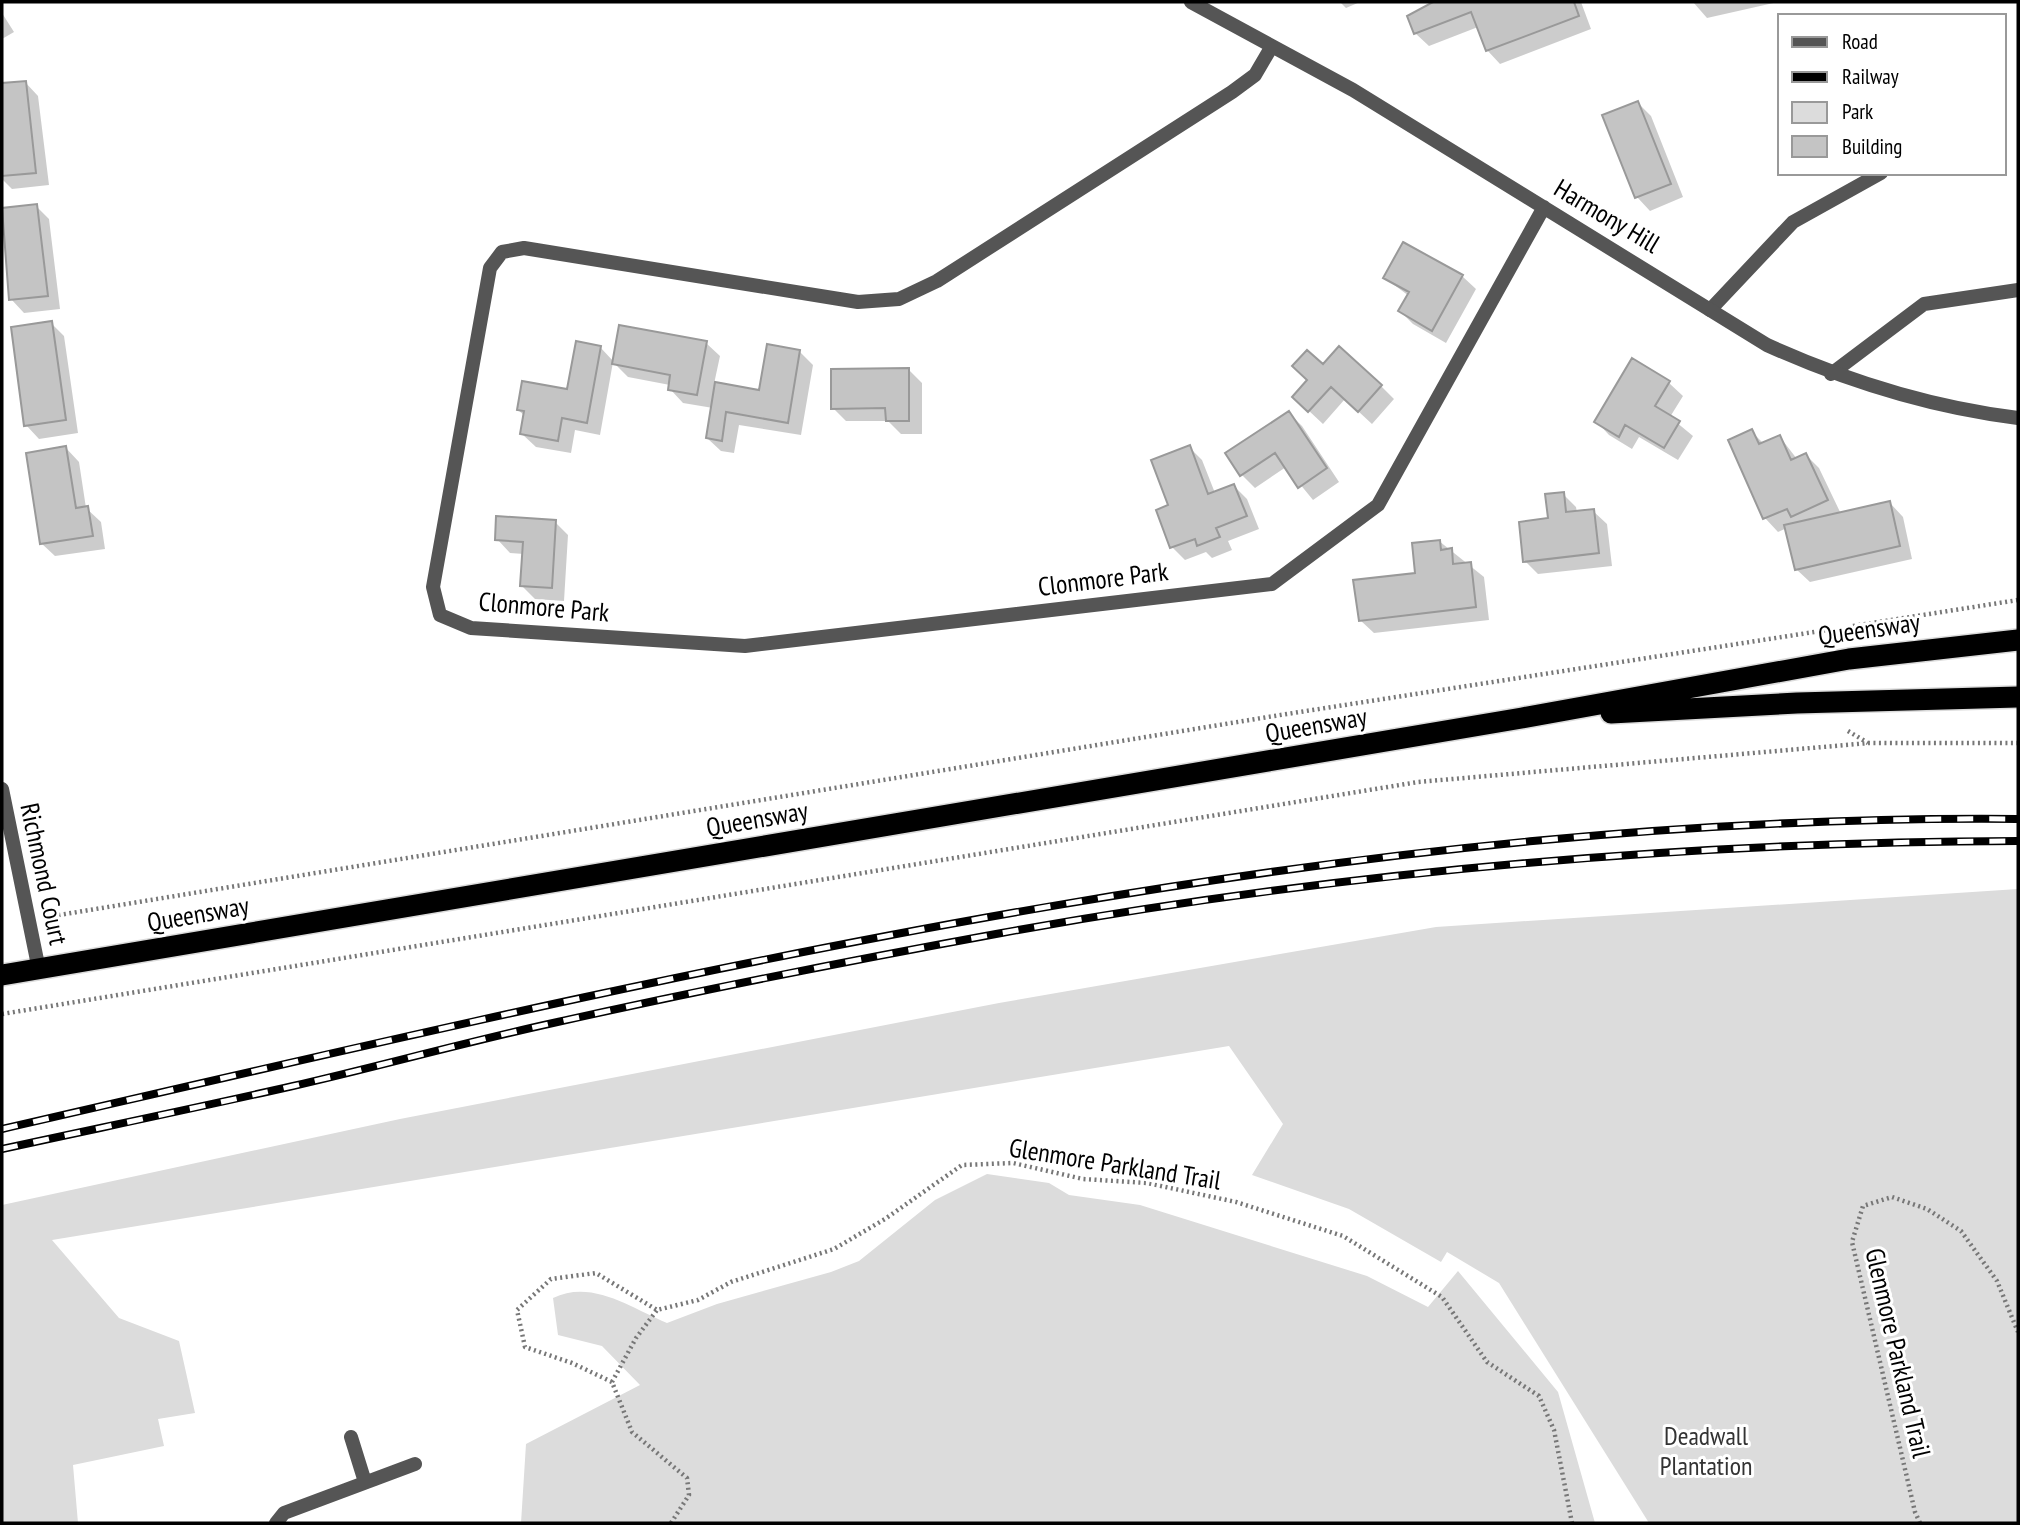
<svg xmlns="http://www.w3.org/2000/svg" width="2020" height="1525" viewBox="0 0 2020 1525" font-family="'PT Sans Narrow',sans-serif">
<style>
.green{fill:#dcdcdc}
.shadow{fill:#0003}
.building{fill:#c4c4c4;stroke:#999;stroke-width:2}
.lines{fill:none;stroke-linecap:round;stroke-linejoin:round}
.highway-casing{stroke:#dbdbdb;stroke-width:24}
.path{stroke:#777;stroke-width:4.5;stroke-dasharray:2 3.5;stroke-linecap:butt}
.lane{stroke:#555;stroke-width:14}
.street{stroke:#555;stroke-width:14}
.highway{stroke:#000;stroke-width:21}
.rail-casing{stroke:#000;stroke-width:8}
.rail{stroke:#fff;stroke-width:5;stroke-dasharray:16;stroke-linecap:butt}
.labels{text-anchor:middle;stroke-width:6;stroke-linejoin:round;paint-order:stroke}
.street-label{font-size:26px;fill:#000;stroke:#fff}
.park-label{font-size:26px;fill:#333;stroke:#fff}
</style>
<rect width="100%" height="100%" fill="#fff"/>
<path class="green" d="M2018 889V1523H1649L1499 1283 1447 1252 1441 1262 1349 1209 1252 1175 1283 1124 1229 1046 52 1240 119 1318 179 1341 195 1413 158 1419 164 1446 73 1465 78 1523H2V1205L400 1119 999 1003 1436 927Z
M987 1174 1049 1183 1069 1195 1140 1205 1367 1276 1428 1307 1458 1271 1558 1392 1595 1523H521L526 1444 640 1385 602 1346 558 1335 553 1298C592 1279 631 1308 667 1323L717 1304 831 1272 859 1261 935 1200Z"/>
<path class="shadow" d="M1340 2H1360L1346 8Z
M1437 2H1581L1591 29 1500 64 1487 50 1478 27 1429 46 1415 33 1409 17Z
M1693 2H1778L1707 18Z
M2 13 14 32 2 39Z
M25 82 38 96 49 185 12 189 2 179V85Z
M1638 103 1651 116 1683 197 1650 211 1637 197Z
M36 206 49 219 60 309 24 313 11 299 2 210Z
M1404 244 1462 276 1476 289 1446 343 1413 324 1400 311 1409 296 1385 278Z
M51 323 64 336 78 433 39 439 26 425Z
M706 343 720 356 714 384 760 392 800 352 813 365 801 435 739 425 734 453 721 451 707 438 713 408 683 403 670 389V385L628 377 613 362 600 435 575 430 571 453 536 447 522 434 525 416 518 410 569 391 600 347 614 362Z
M1632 360 1669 383 1683 396 1670 417 1693 436 1678 460 1639 437 1632 449 1609 435 1596 421Z
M1323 367 1381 386 1394 399 1372 424 1345 399 1323 424 1308 410Z
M909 370 922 383V434H901L888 421H846L833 408Z
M1289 413 1302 426 1339 482 1313 500 1286 467 1255 488 1242 475Z
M1751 431 1764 444 1780 437 1797 459 1806 455 1819 468 1841 514 1890 503 1903 517 1912 559 1810 582 1796 569 1787 528 1778 532 1765 518 1730 441Z
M1189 447 1202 460 1215 493 1234 486 1247 499 1259 529 1228 541 1232 550 1212 558 1206 552 1185 560 1172 547 1171 506Z
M66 448 79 462 86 508 101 522 105 549 55 556 41 543Z
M1563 494 1576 507 1577 513 1593 511 1607 524 1612 566 1538 574 1525 561Z
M555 522 568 535 564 601 535 599 521 585 524 554 510 553 497 539Z
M1439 541 1484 577 1489 620 1374 633 1360 620 1417 574Z"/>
<path class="building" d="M1433 2H1574L1579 16 1486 51 1471 12 1414 34 1407 16Z
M26 81 36 173 2 176V83Z
M1638 101 1671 184 1635 198 1602 115Z
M37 204 48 296 9 300 2 208Z
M1403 242 1463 275 1432 331 1398 311 1409 292 1383 278Z
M52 321 66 420 24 426 11 327Z
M619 325 707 341 697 395 668 390 670 375 612 364Z
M576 341 601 346 587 423 562 418 558 441 520 434 524 411 517 410 522 381 567 389Z
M767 344 800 350 788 423 726 412 722 441 706 438 715 382 759 390Z
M1339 346 1382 385 1358 412 1331 387 1308 412 1292 397 1307 380 1292 366 1307 350 1323 364Z
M1632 358 1670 381 1655 406 1680 421 1664 448 1625 425 1619 437 1594 422Z
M909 368V421H886L885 408 831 409V369Z
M1289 411 1327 468 1298 488 1275 453 1240 476 1225 453Z
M1752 429 1759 444 1780 435 1791 460 1806 453 1828 500 1791 517 1787 509 1763 519 1728 440Z
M1190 445 1208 494 1234 484 1247 516 1216 528 1220 537 1197 546 1195 539 1170 548 1156 510 1168 505 1151 460Z
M66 446 76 508 88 506 93 536 40 544 26 453Z
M1564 492 1566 512 1594 509 1599 553 1523 562 1519 522 1548 518 1545 494Z
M1890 501 1900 546 1795 570 1784 525Z
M496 516 556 520 552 588 520 586 523 542 495 540Z
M1440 540 1441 550 1452 548 1453 564 1471 562 1476 607 1359 621 1353 580 1415 573 1412 543Z"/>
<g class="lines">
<g class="highway-casing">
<path id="highway" d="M1611 713 1797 703 2018 697
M2 975 1522 718 1849 659 2018 640"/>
</g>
<path class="path" d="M1853 626 2018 600
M1848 731 1868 743
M53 916 1274 716 1827 630
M2 1014 1418 782 1869 743H2018
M612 1382 636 1338 657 1310
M671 1523 689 1495 687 1478 632 1432 612 1382 572 1363 525 1347 517 1310 551 1279 596 1273 657 1310 698 1300 731 1282 834 1249 885 1219 962 1165 1013 1163 1083 1179 1147 1183 1236 1202 1343 1236 1442 1297 1487 1362 1539 1396 1554 1430 1572 1523
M1920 1523 1915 1512 1852 1242 1863 1206 1892 1197 1927 1209 1961 1231 1997 1281 2018 1332"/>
<path class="lane" d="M1710 310 1793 222 1881 173
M1831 374 1924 304 2018 290"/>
<path class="street" d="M1191 2 1353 90 1767 345C1849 382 1929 407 2018 418
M1272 46 1255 75 1232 92 937 281 899 299 858 302 524 248 502 252 490 268 433 587 440 615 471 628 745 646 1272 584 1378 505 1544 207
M2 789 39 970
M351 1437 365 1482
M276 1523 284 1513 415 1464"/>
<use href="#highway" class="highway"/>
<g class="rail-casing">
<path id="rail" d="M2 1129C664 977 1334 813 2018 819
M2 1149C99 1128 196 1108 293 1086 380 1066 466 1042 553 1023 700 990 848 961 996 934 1332 873 1677 842 2018 841"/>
</g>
<use href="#rail" class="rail"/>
</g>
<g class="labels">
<g class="street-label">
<text transform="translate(1607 216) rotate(31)" y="9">Harmony Hill</text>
<text transform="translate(1103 579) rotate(-7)" y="9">Clonmore Park</text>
<text transform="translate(544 607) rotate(5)" y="9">Clonmore Park</text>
<text transform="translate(1869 629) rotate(-8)" y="9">Queensway</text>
<text transform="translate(1316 725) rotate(-10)" y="9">Queensway</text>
<text transform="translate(757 819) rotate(-10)" y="9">Queensway</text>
<text transform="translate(44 874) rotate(78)" y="9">Richmond Court</text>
<text transform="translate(198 914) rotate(-10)" y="9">Queensway</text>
<text transform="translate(1115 1164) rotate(9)" y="9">Glenmore Parkland Trail</text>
<text transform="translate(1898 1353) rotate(77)" y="9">Glenmore Parkland Trail</text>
</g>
<g class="park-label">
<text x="1706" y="1445">Deadwall<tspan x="1706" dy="30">Plantation</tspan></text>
</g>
</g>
<rect width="2020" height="1525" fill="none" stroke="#000000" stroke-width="7"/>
<rect x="1778" y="14" width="228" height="161" fill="#ffffff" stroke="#999999" stroke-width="2"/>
<rect x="1792" y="37" width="35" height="10" fill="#555555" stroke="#999999" stroke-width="2"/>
<text x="1842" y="49" font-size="21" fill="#000000">Road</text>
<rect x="1792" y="72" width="35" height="10" fill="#000000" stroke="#999999" stroke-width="2"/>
<text x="1842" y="84" font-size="21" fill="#000000">Railway</text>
<rect x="1792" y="102" width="35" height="21" fill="#dcdcdc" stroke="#999999" stroke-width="2"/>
<text x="1842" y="119" font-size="21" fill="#000000">Park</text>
<rect x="1792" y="136" width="35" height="21" fill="#c4c4c4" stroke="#999999" stroke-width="2"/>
<text x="1842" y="154" font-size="21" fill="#000000">Building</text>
</svg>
